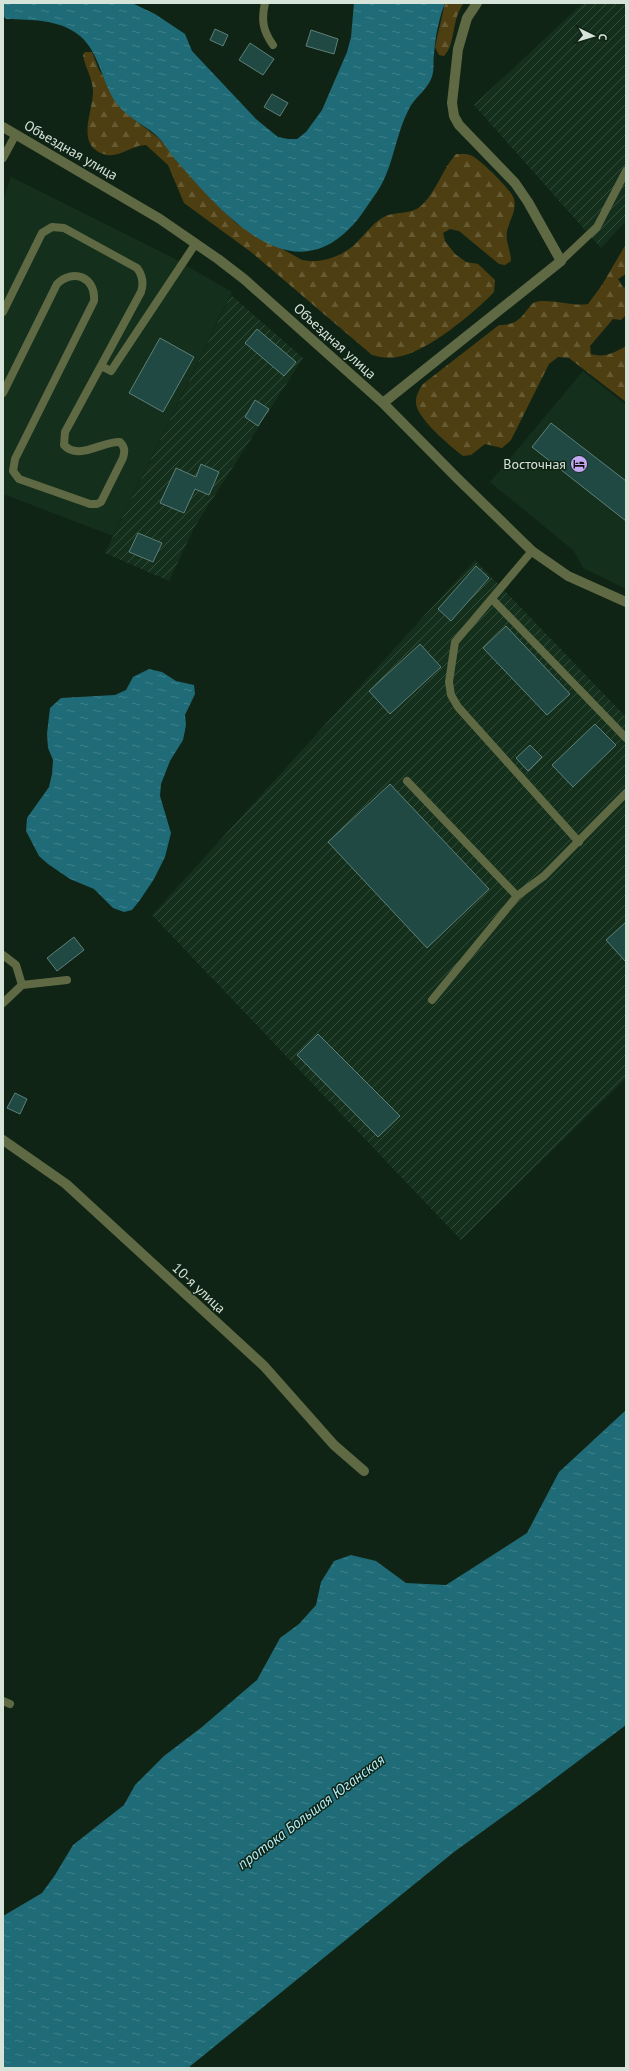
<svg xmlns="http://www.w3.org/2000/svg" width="629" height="2071" viewBox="0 0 629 2071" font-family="'PT Sans',sans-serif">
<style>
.built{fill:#142f1b}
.industrial{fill:url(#industrial-furrows)}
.forest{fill:url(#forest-firs)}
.water{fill:url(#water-ripples)}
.building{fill:#1f4942;stroke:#5e8079}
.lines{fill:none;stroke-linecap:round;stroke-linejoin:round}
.lane{stroke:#5f6944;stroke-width:8}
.street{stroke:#5f6944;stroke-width:10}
.labels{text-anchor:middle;stroke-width:3;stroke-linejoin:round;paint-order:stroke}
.street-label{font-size:14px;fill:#d6e3d8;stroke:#102415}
.poi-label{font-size:14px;fill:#d6e3d8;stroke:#102415;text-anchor:end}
.water-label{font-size:15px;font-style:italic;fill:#b3eef9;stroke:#102415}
</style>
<defs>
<pattern id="industrial-furrows" width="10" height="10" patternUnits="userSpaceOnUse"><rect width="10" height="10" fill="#142f1b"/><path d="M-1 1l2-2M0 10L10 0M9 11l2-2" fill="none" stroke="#354d3b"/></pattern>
<pattern id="forest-firs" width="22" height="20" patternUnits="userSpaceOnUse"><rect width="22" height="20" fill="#4e3f12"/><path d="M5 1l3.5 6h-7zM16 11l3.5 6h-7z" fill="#675b34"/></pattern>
<pattern id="water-ripples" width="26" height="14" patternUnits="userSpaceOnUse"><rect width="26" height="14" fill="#1f6b77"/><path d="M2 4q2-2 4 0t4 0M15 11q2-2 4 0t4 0" fill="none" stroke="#3f808a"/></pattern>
</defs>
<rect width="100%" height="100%" fill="#102415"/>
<path class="built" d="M11 177 173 258 232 292 113 536 3 494V200Z
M583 371 626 405V589L583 568 574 551 490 482Z"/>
<path class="industrial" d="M583 3H626V221L601 248 474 105Z
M231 295 303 358 195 526 169 581 105 553Z
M475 560 626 717V1078L461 1240 152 915Z"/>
<path class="forest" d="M445 3H464C451 19 456 44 444 56L439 55 435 47Z
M85 52H92L99 70 131 117 161 140 211 199 237 224 302 260C319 264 340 257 353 246 363 237 371 225 382 218 395 210 411 216 422 205 437 190 442 170 456 154 463 154 468 153 474 157 483 163 511 189 514 199 517 211 509 220 507 231 505 242 511 251 511 261L505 265 499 264 459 231 450 229 443 233 445 241 455 254 466 262 478 264 495 280 494 292C474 313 426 353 397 357 388 359 380 357 372 355L251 252 184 203 168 165 146 145C133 145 120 157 107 155 73 147 94 111 93 90 92 77 85 67 83 55Z
M626 244V274L618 279 623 287 626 288V315L621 320 613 319 590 346 591 354C604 358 614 353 626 346V402L569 358 558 357 549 364 511 440 502 448 485 444 471 455 463 456C451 447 415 417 416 402 416 395 419 390 423 384L499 325C513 325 519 321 527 310 529 308 531 305 533 303 545 297 573 307 588 304L602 285Z"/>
<path class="water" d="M3 3H132L155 14 185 34 192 51 256 119 278 137 288 139H297L306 132 322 110 347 52 351 37 354 3H445C439 18 435 38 434 55 433 60 434 67 433 72 431 87 417 95 410 107 395 134 394 167 377 192 368 204 360 219 349 229 285 294 214 203 173 157 169 151 165 145 161 140 148 126 128 119 117 104 102 84 100 53 80 36 60 19 31 20 6 19L3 15Z
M149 669 162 672 176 681 194 685 195 694 185 715 186 725 183 740 170 761 161 784 160 796 171 833 165 857 154 879 140 900 132 910 124 912 113 908 94 889 70 879 48 864 39 856 26 831 27 818 49 787 52 774 53 760 48 748 47 734 50 708 61 698 115 695 126 690 133 677Z
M626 1410V1725L537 1792 454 1852 188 2068H3V1916L42 1893 55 1875 73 1845 124 1805 135 1785 164 1756 202 1727 257 1680 280 1638 299 1624 316 1605 321 1582 334 1561 351 1555 376 1561 406 1583 446 1585 527 1533 559 1472Z"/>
<path class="building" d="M215 29 228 35 223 46 210 40Z
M311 30 338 39 334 54 306 46Z
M250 43 274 59 263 75 239 60Z
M272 94 288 103 280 116 264 107Z
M257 329 296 362 284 376 245 343Z
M160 338 194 357 163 412 129 393Z
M255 400 269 409 258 426 245 417Z
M551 423 626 481V521L532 447Z
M201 464 219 472 209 495 195 489 184 513 160 503 176 468 196 477Z
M138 533 162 543 153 562 129 552Z
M476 566 489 578 451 621 438 609Z
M506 626 570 694 547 715 483 648Z
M420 644 441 667 390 714 369 691Z
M595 724 616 745 573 787 552 765Z
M530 745 542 757 528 771 516 758Z
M390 784 489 889 427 948 328 842Z
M626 922V962L606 940Z
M74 937 84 950 57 971 47 958Z
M318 1034 400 1116 378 1137 297 1055Z
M15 1093 27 1099 20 1114 7 1108Z"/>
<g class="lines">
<path class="lane" d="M265 3C261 20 263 31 273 45
M3 158 16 134
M561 261 597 227 626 171
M3 312 42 233 52 227 64 228 137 268C143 276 144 283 141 292L65 432 64 445C78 461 102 441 120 442 125 447 125 451 123 458L101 502 97 504H90L19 479 13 471 15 459 94 301C96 277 73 268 57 284L3 393
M101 366 111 371 196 243
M532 551 455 642 449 682 451 695 458 707 579 842
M492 599 626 738
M407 781 517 896
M3 955 16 965 22 985 3 1003
M22 985 67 980
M432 1000 517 896 544 876 626 793
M3 1701 10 1704"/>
<path class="street" d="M3 127 160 219 218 259 244 279 383 403 457 478 532 551 568 576 626 602
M383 403 561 261 528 202 515 183 459 125 454 116 452 103 458 49 467 18 477 3
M3 1140 66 1184 264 1366 334 1445 364 1471"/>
</g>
<defs>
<g id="hotel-disc" transform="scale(0.9)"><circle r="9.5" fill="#c2a7f2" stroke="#102415"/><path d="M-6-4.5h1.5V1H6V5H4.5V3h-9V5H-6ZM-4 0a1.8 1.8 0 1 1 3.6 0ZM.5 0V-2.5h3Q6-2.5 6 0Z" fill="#111"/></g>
</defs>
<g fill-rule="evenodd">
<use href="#hotel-disc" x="579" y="464"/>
</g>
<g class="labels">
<g class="street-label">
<text transform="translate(71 150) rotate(30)" y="5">Объездная улица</text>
<text transform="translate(335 341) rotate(42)" y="5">Объездная улица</text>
<text transform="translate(199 1288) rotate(43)" y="5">10-я улица</text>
</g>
<g class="poi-label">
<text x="566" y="469">Восточная</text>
</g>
<g class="water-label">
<text transform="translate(311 1812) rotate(-37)" y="5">протока Большая Юганская</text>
</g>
</g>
<rect width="629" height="2071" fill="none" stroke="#d6e3d8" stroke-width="8"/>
<g transform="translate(593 36) rotate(95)" stroke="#102415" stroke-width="3" paint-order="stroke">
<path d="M0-3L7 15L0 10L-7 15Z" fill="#d6e3d8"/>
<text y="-6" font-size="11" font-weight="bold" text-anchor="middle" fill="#d6e3d8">С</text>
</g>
</svg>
